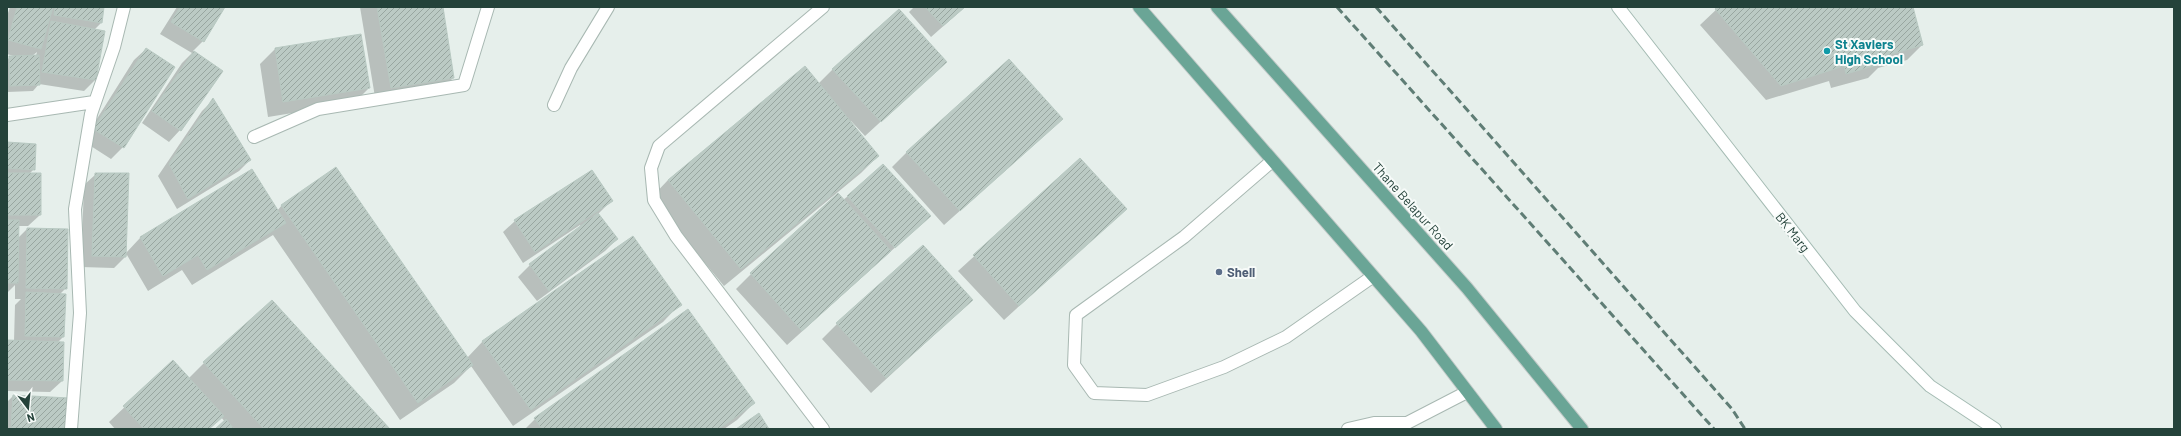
<svg xmlns="http://www.w3.org/2000/svg" width="2181" height="436" viewBox="0 0 2181 436" font-family="Barlow,sans-serif">
<style>
.shadow{fill:#0003;fill-rule:evenodd}
.building{fill:url(#building-hatch);stroke:#b8c9c2}
.lines{fill:none;stroke-linecap:round;stroke-linejoin:round}
.lane-casing{stroke:#a8b8b2;stroke-width:14}
.street-casing{stroke:#a8b8b2;stroke-width:14}
.secondary-casing{stroke:#a4bbb3;stroke-width:14}
.primary-casing{stroke:#c2cac8;stroke-width:14}
.lane{stroke:#fff;stroke-width:12}
.street{stroke:#fff;stroke-width:12}
.secondary{stroke:#fff;stroke-width:12}
.primary{stroke:#6aa596;stroke-width:12}
.rail{stroke:#5f7d75;stroke-width:3;stroke-dasharray:8 4;stroke-linecap:butt}
.culture-dot{fill:#0f9aa8;stroke:#f7fbf9;stroke-width:1.5}
.service-dot{fill:#5c6f8a;stroke:#f7fbf9;stroke-width:1.5}
.labels{text-anchor:middle;stroke-width:4;stroke-linejoin:round;paint-order:stroke}
.culture-label{font-size:13px;font-weight:bold;fill:#0d838f;stroke:#f7fbf9;text-anchor:start}
.street-label{font-size:13px;fill:#24423a;stroke:#f7fbf9}
.service-label{font-size:13px;font-weight:bold;fill:#4e5e75;stroke:#f7fbf9;text-anchor:start}
</style>
<defs>
<pattern id="building-hatch" width="6" height="6" patternUnits="userSpaceOnUse"><rect width="6" height="6" fill="#bbcac4"/><path d="M-1 1l2-2M0 6l6-6M5 7l2-2" fill="none" stroke="#98a6a0"/></pattern>
</defs>
<rect width="100%" height="100%" fill="#e6efeb"/>
<path class="shadow" d="M10 7H103L101 23 94 30 95 80 84 91 39 84 33 91 7 92V60L10 57H17L7 54V16ZM37 52 36 56H32Z
M177 7H224L203 41 193 51 221 71 180 130 169 142 142 123 182 63 192 53 160 34Z
M360 7H442L453 78 438 93 376 103Z
M914 7H965L931 37 909 12Z
M1719 7H1912L1922 45 1907 60 1878 68 1868 78 1831 88 1829 81 1766 100 1700 25Z
M360 35 369 88 354 103 268 117 260 64 275 49Z
M146 49 123 147 111 159 83 141 134 60Z
M946 62 865 136 851 121 850 122 878 156 861 173 724 286 651 198 668 180 805 68 818 84 833 69Z
M213 100 250 160 239 171 177 209 158 176 202 111Z
M1046 134 944 225 892 167 907 152Z
M7 143 34 169 29 174 40 215 28 226H18V238L27 229 66 288 60 294 63 337 57 343H63L62 381 50 392 7 391V341H14L15 305 21 299H15V285L7 293Z
M1080 160 1126 209 1004 320 958 271Z
M252 170 277 211 282 205 467 358 483 341 680 304 663 322 513 426 471 366 454 383 400 420 273 235 192 285 182 270 148 291 127 255 114 268 81 267 84 185 96 174 126 253 140 238Z
M848 196 930 216 787 345 736 289 751 274Z
M611 201 598 214 617 239 605 251 537 301 518 277 530 265 581 227 580 225 523 263 503 232 515 221Z
M972 300 871 393 822 339 837 324Z
M172 362 188 379 204 363 389 429H217L225 422 221 417 209 429H115L109 422Z
M13 396 67 429H7V402Z
M754 403 737 420 724 429H525L535 419Z"/>
<path class="building" d="M17 7H53L41 49 8 40Z
M55 7H104L102 23 54 15Z
M180 7H225L204 42 171 22Z
M377 7H443L454 78 391 88Z
M925 7H965L943 26Z
M1717 7H1913L1923 45 1882 57 1884 63 1846 74 1844 66 1781 86 1715 9Z
M899 9 947 62 881 122 832 69Z
M51 21 105 31 96 80 42 72Z
M361 34 370 88 283 102 275 48Z
M146 48 175 67 124 148 93 129Z
M194 51 223 71 181 131 152 111Z
M39 55 40 85 10 86 9 56Z
M1009 59 1063 119 960 211 906 152Z
M805 66 879 156 741 269 668 180Z
M213 98 251 160 188 199 169 164Z
M7 142 36 144 35 170 7 168Z
M1080 158 1127 209 1019 306 973 255Z
M883 164 931 216 895 248 847 196Z
M336 167 473 365 418 403 281 205Z
M252 169 286 223 207 270 198 255 163 276 140 237Z
M592 170 613 201 535 252 514 220Z
M7 173H41V215H7Z
M95 173H129L126 257 92 256Z
M838 193 891 251 802 331 750 273Z
M598 213 618 239 549 291 529 264Z
M7 220H19L18 283H7Z
M27 228 68 229 67 289 26 288Z
M633 236 682 305 531 410 482 341Z
M923 245 973 300 886 378 836 323Z
M26 292 66 294 64 337 25 336Z
M272 300 390 429H264L203 362Z
M688 309 755 403 719 429H542L534 418Z
M7 340 64 342 63 381 7 380Z
M173 360 224 416 209 429H144L123 406Z
M13 395 69 398 68 429H11Z
M759 413 769 429H736Z
M226 419 234 429H215Z"/>
<g class="lines">
<g class="lane-casing">
<path id="lane" d="M554 105 571 68 608 7
M254 137 318 109 464 85 488 7
M1272 161 1184 237 1076 315 1074 365 1094 393 1147 395 1224 367 1286 337 1372 277
M1348 429 1374 423H1407L1467 392"/>
</g>
<g class="street-casing">
<path id="street" d="M823 7 659 146 651 168 654 200 676 236 823 429
M7 115 94 102
M71 429 80 313 75 209 91 114 114 47 124 7"/>
</g>
<g class="secondary-casing">
<path id="secondary" d="M1618 7 1855 311 1930 386 1995 429"/>
</g>
<g class="primary-casing">
<path id="primary" d="M1139 7 1421 331 1496 429
M1217 7 1467 288 1582 429"/>
</g>
<use href="#lane" class="lane"/>
<use href="#street" class="street"/>
<use href="#secondary" class="secondary"/>
<use href="#primary" class="primary"/>
<path class="rail" d="M1337 7 1714 429
M1376 7 1732 409 1745 429"/>
</g>
<circle class="culture-dot" cx="1827" cy="51" r="4"/>
<circle class="service-dot" cx="1219" cy="272" r="4"/>
<g class="labels">
<g class="culture-label">
<text x="1835" y="49">St Xaviers<tspan x="1835" dy="15">High School</tspan></text>
</g>
<g class="street-label">
<text transform="translate(1413 206) rotate(48)" y="5">Thane Belapur Road</text>
<text transform="translate(1793 232) rotate(52)" y="5">BK Marg</text>
</g>
<g class="service-label">
<text x="1227" y="277">Shell</text>
</g>
</g>
<rect width="2181" height="436" fill="none" stroke="#24423a" stroke-width="16"/>
<g transform="translate(28 408) rotate(164)" stroke="#f7fbf9" stroke-width="3" paint-order="stroke">
<path d="M0-3L7 15L0 10L-7 15Z" fill="#24423a"/>
<text y="-6" font-size="11" font-weight="bold" text-anchor="middle" fill="#24423a">N</text>
</g>
</svg>
